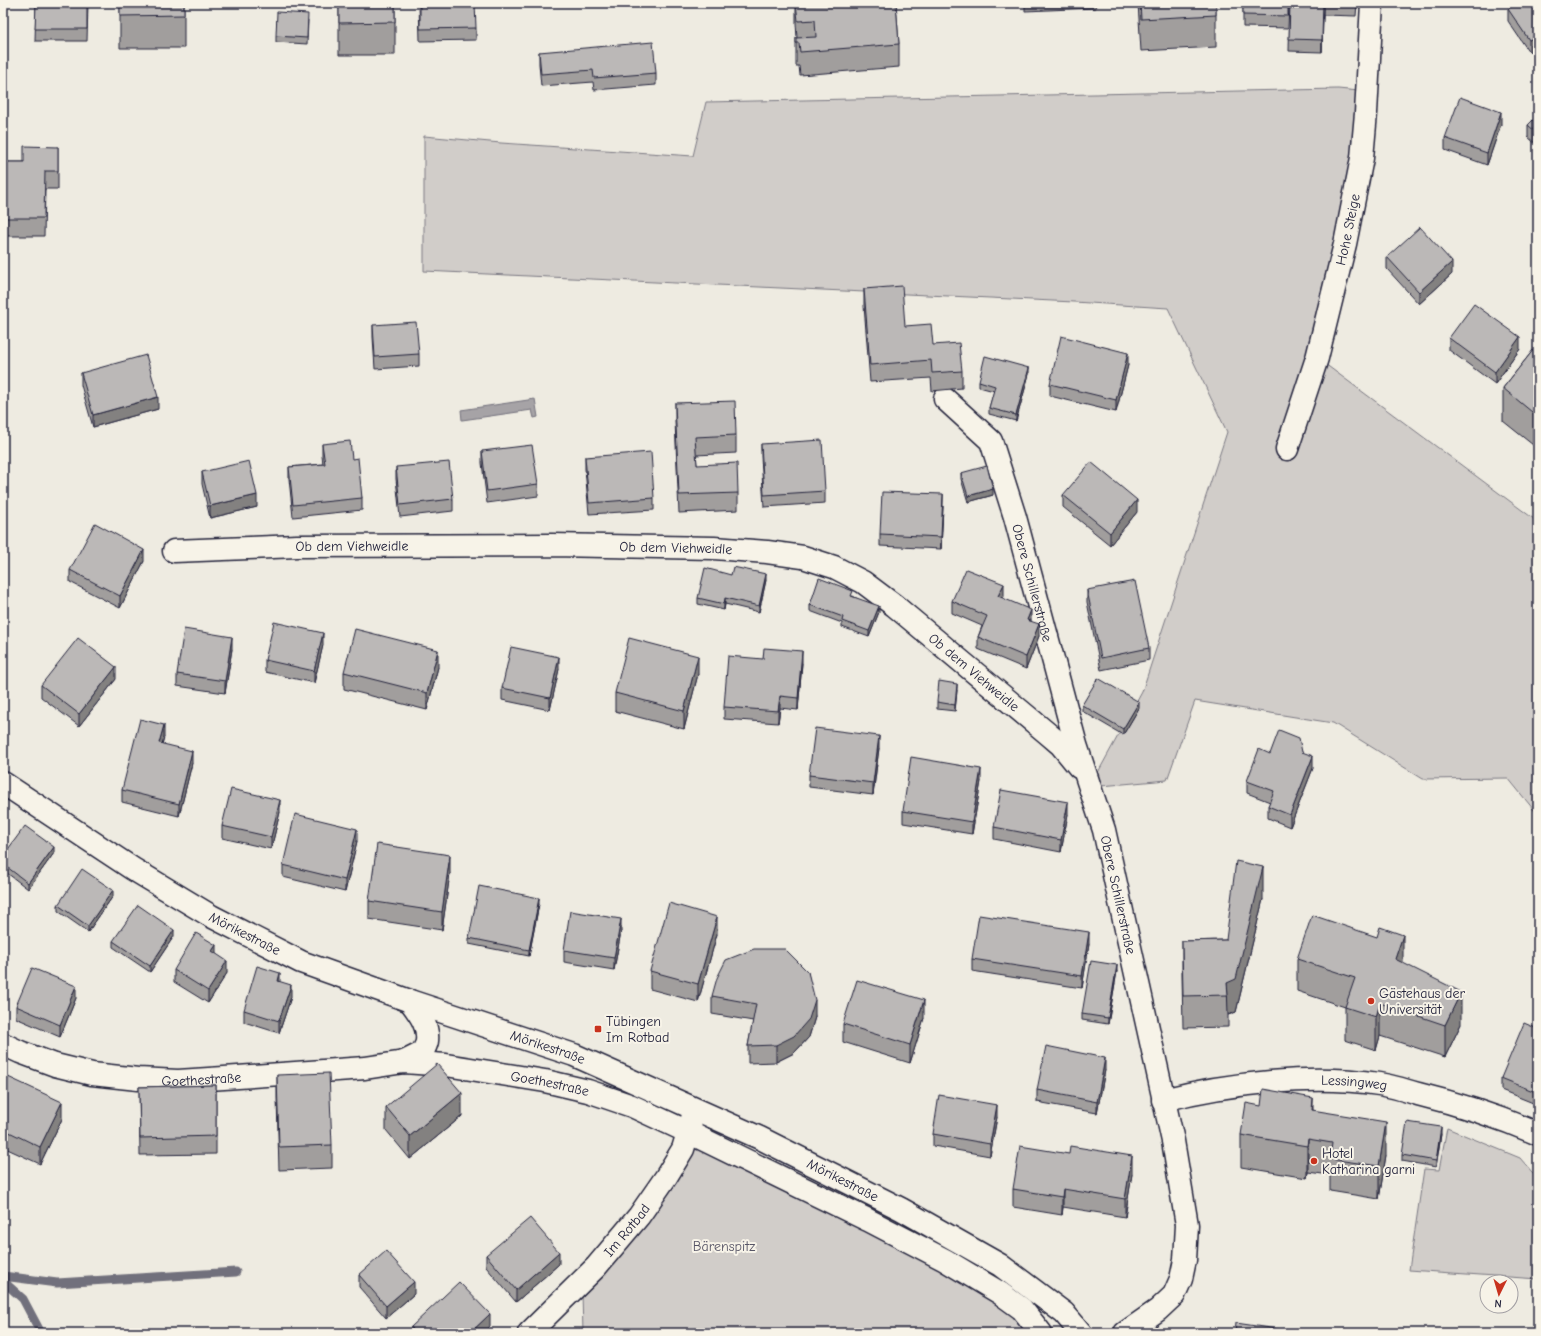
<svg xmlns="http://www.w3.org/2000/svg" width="1541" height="1336" viewBox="0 0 1541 1336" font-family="'Comic Neue',sans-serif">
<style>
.green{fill:#d1cdc9;stroke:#7a7882}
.water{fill:#a6a3a6;stroke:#716f7b}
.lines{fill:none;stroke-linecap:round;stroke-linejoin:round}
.stream{stroke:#716f7b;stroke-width:9}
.minor-casing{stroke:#22223b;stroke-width:25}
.minor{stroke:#f7f3e8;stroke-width:22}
.wall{fill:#a19e9d;stroke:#22223b}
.shaded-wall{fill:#838180;stroke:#22223b}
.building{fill:#bbb8b7;stroke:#22223b}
.poi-dot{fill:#c8321e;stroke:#f7f3e8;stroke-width:1.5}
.labels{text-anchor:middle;stroke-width:4;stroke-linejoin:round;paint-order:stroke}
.street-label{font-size:14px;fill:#22223b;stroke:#f7f3e8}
.poi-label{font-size:14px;fill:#22223b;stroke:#f7f3e8;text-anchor:start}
.park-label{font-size:14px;fill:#575566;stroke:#f7f3e8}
</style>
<rect width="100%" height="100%" fill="#eeebe1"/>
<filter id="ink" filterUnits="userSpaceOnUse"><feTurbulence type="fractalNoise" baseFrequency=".025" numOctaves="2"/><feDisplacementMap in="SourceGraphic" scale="8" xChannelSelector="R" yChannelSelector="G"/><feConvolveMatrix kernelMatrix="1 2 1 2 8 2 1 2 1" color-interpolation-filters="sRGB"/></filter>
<g filter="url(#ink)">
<path class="green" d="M1368 60 1317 358 1538 522V815L1508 778 1423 779 1333 723 1195 701 1167 780 1090 787 1142 692 1227 432 1168 308 1074 302 424 271V136L501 143 693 156 706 102 1338 89 1359 91Z
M1447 1128 1520 1158 1538 1179V1279L1409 1270 1424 1169 1439 1170Z
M688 1132 868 1220 1041 1333H583L582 1293Z"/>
<path class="water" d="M535 399 538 417 534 418 532 410 462 420 461 410Z"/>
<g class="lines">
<path class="stream" d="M3 1276 57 1283 236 1272
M3 1281 23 1299 41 1333"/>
<g class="minor-casing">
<g id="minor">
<path id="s1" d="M945 399 991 441 1015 517 1076 745 1104 830 1173 1141 1187 1225 1185 1260 1181 1279 1174 1295 1158 1310 1125 1333"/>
<path id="s2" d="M1287 449 1317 358 1345 244 1362 158 1366 113 1372 3"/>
<path id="s3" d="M174 551 297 546 552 545 714 548 767 552 803 557 834 567 863 582 895 606 1047 733 1061 745 1079 767"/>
<path id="s4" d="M3 783 133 869 211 916 301 962 410 1001 574 1055 760 1138 901 1209 1000 1265 1064 1313 1081 1333"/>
<path id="s5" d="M3 1044 20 1052 55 1065 92 1074 138 1079 178 1081 224 1078 365 1068 404 1062 446 1065 545 1081 588 1091 632 1106 688 1132 868 1220 945 1260 1000 1293 1022 1309 1041 1333"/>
<path d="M404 1062 422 1053C424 1049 427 1044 427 1041 429 1025 418 1012 410 1001"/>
<path id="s6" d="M1163 1100C1228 1083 1313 1074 1379 1084 1392 1086 1405 1090 1418 1094 1459 1104 1499 1117 1538 1134"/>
<path id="s7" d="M529 1333 596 1267 639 1216 666 1177 683 1149 692 1119"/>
</g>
</g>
<use href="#minor" class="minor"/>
</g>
<path class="wall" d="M36 3H88L87 41H35Z
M120 3H184V48H120Z
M339 3H395V55H339Z
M419 3 476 28V40L420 41Z
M794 3H896L899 44V67L800 75 799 66H796V38H797L796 23V7H795Z
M1025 3H1096V8L1025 11Z
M1138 3H1216V47L1141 51Z
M1243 3H1289L1288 28 1243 27Z
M1290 3H1357L1356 16 1323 15 1322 52 1289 51Z
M1538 3V47L1529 52 1508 21V9Z
M308 20 307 44 276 42V36Z
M539 52 656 73V85L594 90 593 82 541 86 539 64Z
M1538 115V146L1528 137V125Z
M1501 124 1487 165 1445 150V138Z
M58 147V189H45L44 236H3V162H24Z
M1387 257 1452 274 1419 304 1387 269Z
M864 289 905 326 933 345 962 371V388L932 391 931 378 870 382 864 306Z
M373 325 419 354V366L375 369 373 337Z
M1449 338 1520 349 1495 384 1449 350Z
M1538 344V449L1503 421V388Z
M1128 365 1116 412 1050 396V384Z
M81 373 158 409 93 427 81 385Z
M1029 374 1016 421 989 414V408L994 391 979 387V381Z
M675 403 736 435V453L696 455 697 465 738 493V510L679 513 675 421Z
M322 444 352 459 362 498V510L293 517 289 479V467L323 464 322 456Z
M761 444 825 491V503L764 507 761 456Z
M482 451 538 484V496L487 503 482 463Z
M585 457 654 498V510L589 514 585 469Z
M396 467 453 499V511L400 517 396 479Z
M202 472 257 507 210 518 202 484Z
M961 473 993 495 968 502 961 479Z
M1063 495 1137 512 1110 545 1063 507Z
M943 506 941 549 880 546V534Z
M144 561 120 608 70 582V570Z
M731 575 766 580 759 612 725 604 724 610 698 604V598Z
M1087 590 1149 648V660L1101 670 1087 602Z
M853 596 879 612 869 637 842 627V623L810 611V605Z
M1004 596 1003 598 1031 621 1039 636 1026 669 978 649V637L982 626 952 613V601Z
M323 645 314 683 265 672V660Z
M232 649 225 693 177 686V674Z
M763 659 802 663 798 710 780 708 778 723 724 719V707Z
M438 667 427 710 344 689V672Z
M559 669 550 710 502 700V688Z
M698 674 684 729 615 711V693Z
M116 679 79 726 41 697V685Z
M957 690 955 711 937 709V702Z
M1082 705 1139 708 1123 735 1082 711Z
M164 737 162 744 192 763 179 816 122 802V790Z
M879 748 873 795 809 787V775Z
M1302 752 1313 768 1290 827 1268 818V806L1270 802 1247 793V781L1270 754Z
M981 781 972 834 903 823V811Z
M280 812 271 849 222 838V826Z
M1068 814 1061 852 994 839V827Z
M357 841 345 892 283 877V865Z
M54 853 28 889 3 870V856Z
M450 873 442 930 369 919V901Z
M113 896 88 932 58 911V905Z
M1263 899 1236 1012 1228 1015V1027L1183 1028 1182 974V941L1226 940Z
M539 904 529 956 469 944V938Z
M621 931 614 970 564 962V950Z
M717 934 698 1002 650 989V971Z
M174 936 150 972 113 947V941Z
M1089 944 1082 988 972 971V959Z
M216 954 227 973 208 1003 174 982V970Z
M1297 959 1403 963 1461 1024 1445 1057 1380 1036 1376 1050 1345 1040V1007L1297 991Z
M1117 971 1108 1024 1082 1020V1014Z
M808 972 815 1017 809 1037 794 1053 776 1062 748 1063V1046L753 1021 712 1014V996Z
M280 982 291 997 279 1033 244 1022V1010Z
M76 998 60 1037 16 1018V1006Z
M924 1018 910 1063 843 1042V1024Z
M1538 1029V1105L1501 1090V1078Z
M1105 1070 1097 1113 1037 1102V1090Z
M277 1075 332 1145V1168L279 1170 277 1098Z
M3 1083 62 1119 40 1164 3 1147Z
M216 1085V1154L140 1155 139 1087Z
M1261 1106 1313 1110 1386 1155 1379 1199 1330 1191V1175L1308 1172 1307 1178 1241 1167V1135Z
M386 1107 462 1116 410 1159 386 1130Z
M997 1117 990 1156 933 1146V1134Z
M1441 1134 1436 1167 1402 1161V1155Z
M1132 1174 1125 1217 1063 1207 1062 1215 1013 1207V1189Z
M486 1255 559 1264 516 1302 486 1267Z
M359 1275 414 1294 386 1318 359 1287Z
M490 1326 483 1333H411V1327Z"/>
<path class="shaded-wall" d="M1323 3V15L1322 52V40Z
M1538 35V47L1529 52V40Z
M1501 112V124L1487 165V153Z
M1452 262V274L1419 304V292Z
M1520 337V349L1495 384V372Z
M1128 353V365L1116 412V400Z
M1029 368V374L1016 421V415Z
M158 397V409L93 427V415Z
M993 489V495L968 502V496Z
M943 494V506L941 549V537Z
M257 495V507L210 518V506Z
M1137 500V512L1110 545V533Z
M144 550V561L120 608V596Z
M766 574V580L759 612V606Z
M1004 584V596L998 608V596Z
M725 598V604L724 610V604Z
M879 606V612L869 637V631Z
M1031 610V622L1027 620Z
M1039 624V636L1026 669V657Z
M323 633V645L314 683V671Z
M232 637V649L225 693V681Z
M438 650V667L427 710V693Z
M802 651V663L798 710V698Z
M698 656V674L684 729V711Z
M559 657V669L550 710V698Z
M116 667V679L79 726V714Z
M957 684V690L955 711V705Z
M780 696V708L778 723V711Z
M1139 702V708L1123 735V729Z
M164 725V737L159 755V743Z
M879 736V748L873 795V783Z
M192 751V763L179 816V804Z
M1313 756V768L1290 827V815Z
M981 769V781L972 834V822Z
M280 800V812L271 849V837Z
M1068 802V814L1061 852V840Z
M357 829V841L345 892V880Z
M54 847V853L28 889V883Z
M450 855V873L442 930V912Z
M1263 867V899L1236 1012 1228 1015 1227 983Z
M113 890V896L88 932V926Z
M539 898V904L529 956V950Z
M717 917V934L698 1002V984Z
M621 919V931L614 970V958Z
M174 930V936L150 972V966Z
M1089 932V944L1082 988V976Z
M1403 935V968L1395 959Z
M216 945V957L212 951Z
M227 961V973L208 1003V991Z
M1117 965V971L1108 1024V1018Z
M280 973V985L278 981Z
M291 985V997L279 1033V1021Z
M76 986V998L60 1037V1025Z
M1461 992V1024L1445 1057V1025Z
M815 1000V1017L809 1037 794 1053 776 1062V1045Z
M924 1000V1018L910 1063V1045Z
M1380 1003V1036L1376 1050V1017Z
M1105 1058V1070L1097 1113V1102Z
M462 1093V1116L410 1159V1136Z
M1313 1098V1130L1312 1110Z
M62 1102V1119L40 1164V1147Z
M997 1105V1117L990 1156V1144Z
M1386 1122V1155L1379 1199V1166Z
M1441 1127V1134L1436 1167V1161Z
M1308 1139V1172L1307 1178V1146Z
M1132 1156V1174L1125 1217V1199Z
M1063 1189V1207L1062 1215V1197Z
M559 1252V1264L516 1302V1290Z
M414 1282V1294L386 1318V1306Z
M490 1314V1326L483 1333H470Z"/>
<path class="building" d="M36 3H87V29H35Z
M120 3H184V15L120 16Z
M339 3H395V22L339 23Z
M420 3H475L476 28 420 29Z
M796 3H896L899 44 800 52 799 43H796V38L816 37 815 20 798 21Z
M1140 3H1216V15L1141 19Z
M1243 3H1288V16L1243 15Z
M1290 3H1323L1322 40 1289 39Z
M1332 3H1356V4Z
M1517 3H1538V35L1529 40 1508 9Z
M277 12 308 14 307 38 276 36Z
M653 42 656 73 594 78 593 70 541 74 539 52Z
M1460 97 1501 112 1487 153 1445 138Z
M1538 115V134L1528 125Z
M24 146 58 147V171H45L44 218H3V162H24Z
M1420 227 1452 262 1419 292 1387 257Z
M902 286 905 326 931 324 933 345 959 343 962 371 932 373 931 360 870 365 864 289Z
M1474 304 1520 337 1495 372 1449 338Z
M416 322 419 354 375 357 373 325Z
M1061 336 1128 353 1116 400 1050 384Z
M1538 344V417L1503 388Z
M146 355 158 397 93 415 81 373Z
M985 356 1029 368 1016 415 989 408 995 386 979 381Z
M735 401 736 435 695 437 697 465 737 463 738 493 679 495 675 403Z
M822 440 825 491 764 495 761 444Z
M350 441 352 459 358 458 362 498 293 505 289 467 325 464 322 444Z
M532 445 538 484 487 491 482 451Z
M651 452 654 498 589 503 585 457Z
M249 461 257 495 210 506 202 472Z
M449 462 453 499 400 505 396 467Z
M1091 462 1137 500 1110 533 1063 495Z
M987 466 993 489 968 496 961 473Z
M882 492 943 494 941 537 880 534Z
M95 523 144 550 120 596 70 570Z
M733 567 766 574 759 606 725 598 724 604 698 598 705 568 731 575Z
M966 569 1004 584 998 596 1031 610 1027 620 1039 624 1026 657 978 637 987 616 952 601Z
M819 578 853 591 851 596 879 606 869 631 842 621 843 617 810 605Z
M1135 581 1149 648 1101 658 1087 590Z
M274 622 323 633 314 671 265 660Z
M184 629 232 637 225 681 177 674Z
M355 629 438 650 427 693 344 672Z
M78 638 116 667 79 714 41 685Z
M629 638 698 656 684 711 615 693Z
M511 647 559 657 550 698 502 688Z
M764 648 802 651 798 698 780 696 778 711 724 707 728 656 763 659Z
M1098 678 1139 702 1123 729 1082 705Z
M939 681 957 684 955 705 937 702Z
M140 719 164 725 159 743 192 751 179 804 122 790Z
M815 728 879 736 873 783 809 775Z
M1279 730 1299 738 1302 752 1313 756 1290 815 1268 806 1274 791 1247 781 1259 749 1270 754Z
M911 757 981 769 972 822 903 811Z
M231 789 280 800 271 837 222 826Z
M1001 790 1068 802 1061 840 994 827Z
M295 814 357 829 345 880 283 865Z
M25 826 54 847 28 883 3 864V856Z
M377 844 450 855 442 912 369 901Z
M1236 861 1263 867 1236 979 1227 983 1228 995 1183 996 1182 941 1226 940Z
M82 869 113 890 88 926 58 905Z
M479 886 539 898 529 950 469 938Z
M669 903 717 917 698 984 650 971Z
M138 905 174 930 150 966 113 941Z
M570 911 621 919 614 958 564 950Z
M979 915 1089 932 1082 976 972 959Z
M1312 915 1377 937 1380 927 1403 935 1395 959 1461 992 1445 1025 1380 1003 1376 1017 1345 1007 1355 978 1297 959Z
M196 933 216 945 212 951 227 961 208 991 174 970Z
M754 949H785L808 972 815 1000 809 1019 794 1036 776 1045 748 1046 756 1004 712 996 717 978 726 960Z
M1091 961 1117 965 1108 1018 1082 1014Z
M257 966 280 973 278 981 291 985 279 1021 244 1010Z
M32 968 76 986 60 1025 16 1006Z
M857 980 924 1000 910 1045 843 1024Z
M1524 1023 1538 1029V1093L1501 1078Z
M1046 1046 1105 1058 1097 1102 1037 1090Z
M437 1064 462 1093 410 1136 386 1107Z
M329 1073 332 1145 279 1147 277 1075Z
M6 1076 62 1102 40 1147 3 1129V1083Z
M216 1085V1136L140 1138 139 1087Z
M1263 1089 1313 1098 1312 1110 1386 1122 1379 1166 1330 1159 1332 1143 1308 1139 1307 1146 1241 1135 1246 1103 1261 1106Z
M939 1095 997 1105 990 1144 933 1134Z
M1407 1122 1441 1127 1436 1161 1402 1155Z
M1020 1146 1069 1154 1070 1146 1132 1156 1125 1199 1063 1189 1062 1197 1013 1189Z
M530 1218 559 1252 516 1290 486 1255Z
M386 1251 414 1282 386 1306 359 1275Z
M459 1282 490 1314 470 1333H417L411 1327Z
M1236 1323 1303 1333H1235Z"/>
</g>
<g class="poi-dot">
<circle cx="1371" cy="1001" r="4"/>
<rect x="594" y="1025" width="8" height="8" rx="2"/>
<circle cx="1314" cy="1161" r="4"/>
</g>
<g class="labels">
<g class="street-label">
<text dy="5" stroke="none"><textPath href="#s2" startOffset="228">Hohe Steige</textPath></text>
<text dy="5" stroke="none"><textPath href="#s3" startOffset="178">Ob dem Viehweidle</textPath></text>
<text dy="5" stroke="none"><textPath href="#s3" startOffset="502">Ob dem Viehweidle</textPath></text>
<text dy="5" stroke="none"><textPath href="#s1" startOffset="210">Obere Schillerstraße</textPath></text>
<text dy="5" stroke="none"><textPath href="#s3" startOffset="838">Ob dem Viehweidle</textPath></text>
<text dy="5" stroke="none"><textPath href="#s1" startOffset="534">Obere Schillerstraße</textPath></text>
<text dy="5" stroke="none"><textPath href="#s4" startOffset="285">Mörikestraße</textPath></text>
<text dy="5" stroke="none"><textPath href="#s4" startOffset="609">Mörikestraße</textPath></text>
<text dy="5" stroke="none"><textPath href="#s5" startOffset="204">Goethestraße</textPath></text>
<text dy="5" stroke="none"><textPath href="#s5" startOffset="555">Goethestraße</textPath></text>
<text dy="5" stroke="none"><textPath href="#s6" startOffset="193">Lessingweg</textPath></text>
<text dy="5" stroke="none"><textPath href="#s4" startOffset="933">Mörikestraße</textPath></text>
<text dy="5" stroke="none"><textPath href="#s7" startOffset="142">Im Rotbad</textPath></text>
</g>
<g class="poi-label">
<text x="1379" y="998">Gästehaus der<tspan x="1379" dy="16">Universität</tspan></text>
<text x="606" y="1026">Tübingen<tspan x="606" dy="16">Im Rotbad</tspan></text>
<text x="1322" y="1158">Hotel<tspan x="1322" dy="16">Katharina garni</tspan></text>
</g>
<g class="park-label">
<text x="724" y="1251">Bärenspitz</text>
</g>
</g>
<rect width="1541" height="1336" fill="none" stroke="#f7f3e8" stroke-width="16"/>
<rect x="8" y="8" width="1525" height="1320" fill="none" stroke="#22223b" stroke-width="1.5" filter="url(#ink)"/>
<g transform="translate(1499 1294) rotate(185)"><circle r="19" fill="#f7f3e8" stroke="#a29fa3"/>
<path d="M0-3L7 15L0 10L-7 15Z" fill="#c8321e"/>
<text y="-6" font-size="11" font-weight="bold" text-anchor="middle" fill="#22223b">N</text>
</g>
</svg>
